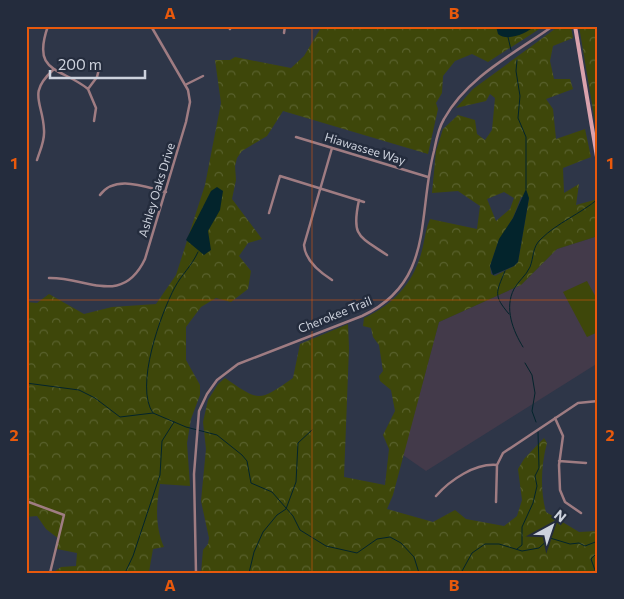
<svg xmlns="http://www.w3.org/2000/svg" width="624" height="599" viewBox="0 0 624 599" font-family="Commissioner,sans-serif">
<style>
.education{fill:#433a4a}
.green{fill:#3e470a}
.forest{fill:url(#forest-crowns);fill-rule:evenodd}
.water{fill:#03242c}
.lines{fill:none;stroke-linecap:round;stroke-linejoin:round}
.stream{stroke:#03242c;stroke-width:1}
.street{stroke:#9f7c82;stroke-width:2.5}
.secondary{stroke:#daa2ad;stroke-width:4}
.grid{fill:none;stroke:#e8590c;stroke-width:1;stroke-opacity:0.55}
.labels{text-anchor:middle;stroke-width:5;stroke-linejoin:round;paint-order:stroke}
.street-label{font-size:12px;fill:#cdd2dd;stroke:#242c3d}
.neatline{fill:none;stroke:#e8590c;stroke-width:2}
.grid-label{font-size:16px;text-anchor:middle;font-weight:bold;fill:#e8590c}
</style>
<defs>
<pattern id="forest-crowns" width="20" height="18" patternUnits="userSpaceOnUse" patternTransform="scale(1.25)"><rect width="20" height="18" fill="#3e470a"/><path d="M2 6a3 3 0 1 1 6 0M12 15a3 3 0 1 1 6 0" fill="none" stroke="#59612d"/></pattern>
</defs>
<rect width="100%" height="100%" fill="#2e3648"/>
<path class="education" d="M598 236V363L426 471 403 455 439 322 521 285 557 249Z"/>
<path class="green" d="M587 281 598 301V332L587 337 563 292Z"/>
<path class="forest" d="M322 26H544L488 62 472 54 455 61 443 76 442 93 436 103 438 109 428 154 283 111 267 136 242 151 237 158 235 166 236 180 232 199 262 239 248 243 239 256 251 271 248 289 231 302 216 298 201 307 186 327V360L200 385V395L191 419 187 443 190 486 160 484C156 505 155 527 164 547L153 549 149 572 154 573H52L61 567 76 566 77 553 57 549 59 539 46 529 37 516 26 517V299L27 302 37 303 49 294 84 314 112 307 156 304 176 275 205 185 221 103 215 60H230L235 57 291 68 304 56Z
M559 26H571L573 38 553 46 550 61 554 79H570L573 89 546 99 553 109 556 139 585 129 591 157 563 168 564 193 579 184 576 205 598 199V236L557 249 521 285 439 322 393 495 387 509 433 522 455 510 466 519 504 526 517 516 522 500 518 469 524 459 544 438 547 443C541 465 540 490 546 512L579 532 598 531V573H201L203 550 208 544 209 538 201 501 206 449 203 422 208 400 218 384 225 378C260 402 258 402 293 378L300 344 348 324 349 348 344 477 385 485 389 449 383 435 395 411 391 390 380 381 379 376 383 371 379 345 373 337 371 328 363 326 364 318C395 304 416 280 423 246 425 237 426 228 430 219L477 229 480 206 458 191 432 193 436 151 443 129 458 115 475 120 477 134 485 140 492 130 495 98 490 94 486 101 456 108 473 89ZM504 192 514 198 510 209 496 221 487 199ZM521 197 529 198 518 262 514 266 495 276 491 274 490 266 498 243 513 218Z
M579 26 598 28V140Z"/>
<path class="water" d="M496 26H535C527 33 508 42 498 34Z
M217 187 223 191 220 210 208 231 211 250 204 255 186 240 211 191Z
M526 189 529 198 518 262 514 266 493 275 490 266 499 239 513 218Z"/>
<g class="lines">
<path class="stream" d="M508 37 511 50
M517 60 516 71 520 96 518 118 526 137V189
M505 271C496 293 493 295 509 314
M523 347C513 331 504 308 514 289 518 281 526 276 530 267 534 257 532 247 541 239 557 223 580 214 598 199
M525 363 532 375 535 393 532 411 536 422
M26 383 79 390 95 398 120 417 153 413 186 427 217 435 242 455 247 461 251 483 272 492 293 516 300 530 326 546 357 553 377 539 390 537 401 543 414 557 419 573
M153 413C134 387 161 313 175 287 182 274 191 267 198 252
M517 549 522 545V527L533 503 537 486 535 476 539 468 538 432
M125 573 133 556 160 475 162 441 174 422
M249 573 254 552 263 532 277 515 286 509 296 482 298 443 312 430
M461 573 472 553 485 544H499L522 551 539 548 550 538 570 544 579 543 585 546 598 541
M596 573 591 559 598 552"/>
<path class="street" d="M48 26C31 74 61 67 88 89L96 108 94 121
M228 26 230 29
M284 33 285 26
M185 85 203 76
M88 89 97 77 99 69
M296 137 428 177
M332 148 304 245C305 260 321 273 332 280
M37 160C40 150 45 141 44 130 43 102 27 94 53 70
M100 195C115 174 145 187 166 192
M359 200C351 237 359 236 387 255
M269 213 280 176 364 202
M49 278C87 277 122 307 145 259L186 122 190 102 188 90 151 26
M555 418 563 436 559 465 560 490 565 502 581 513
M559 461 586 463
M436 496C450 480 475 463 497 465
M26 501 64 515 50 573
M496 502 497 465 503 453 578 403 598 401
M196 573 194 474 199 411 207 394 217 380 238 364 362 316C435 282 417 216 434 151 436 141 438 129 444 119 467 77 515 53 553 26"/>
<path class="secondary" d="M575 26 598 163"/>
</g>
<path class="grid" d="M312 26V573M26 300H598"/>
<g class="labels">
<g class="street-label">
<text transform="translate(365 149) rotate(17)" y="4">Hiawassee Way</text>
<text transform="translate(157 190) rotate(-73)" y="4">Ashley Oaks Drive</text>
<text transform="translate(335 315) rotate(-22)" y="4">Cherokee Trail</text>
</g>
</g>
<rect width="624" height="599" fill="none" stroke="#242c3d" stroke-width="55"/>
<g transform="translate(552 526) rotate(40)" stroke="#242c3d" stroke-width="4" paint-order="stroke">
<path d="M0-4L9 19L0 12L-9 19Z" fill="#cdd2dd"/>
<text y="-8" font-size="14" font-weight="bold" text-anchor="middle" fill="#cdd2dd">N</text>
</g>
<path d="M50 70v8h95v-8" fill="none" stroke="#cdd2dd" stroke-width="2.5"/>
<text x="58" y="70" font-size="15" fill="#cdd2dd" stroke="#242c3d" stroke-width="4" paint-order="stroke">200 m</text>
<rect x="28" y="28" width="568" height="544" class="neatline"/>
<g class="grid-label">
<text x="170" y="19">A</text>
<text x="454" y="19">B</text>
<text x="14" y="169">1</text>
<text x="610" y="169">1</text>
<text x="14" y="441">2</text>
<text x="610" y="441">2</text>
<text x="170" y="591">A</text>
<text x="454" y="591">B</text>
</g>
</svg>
